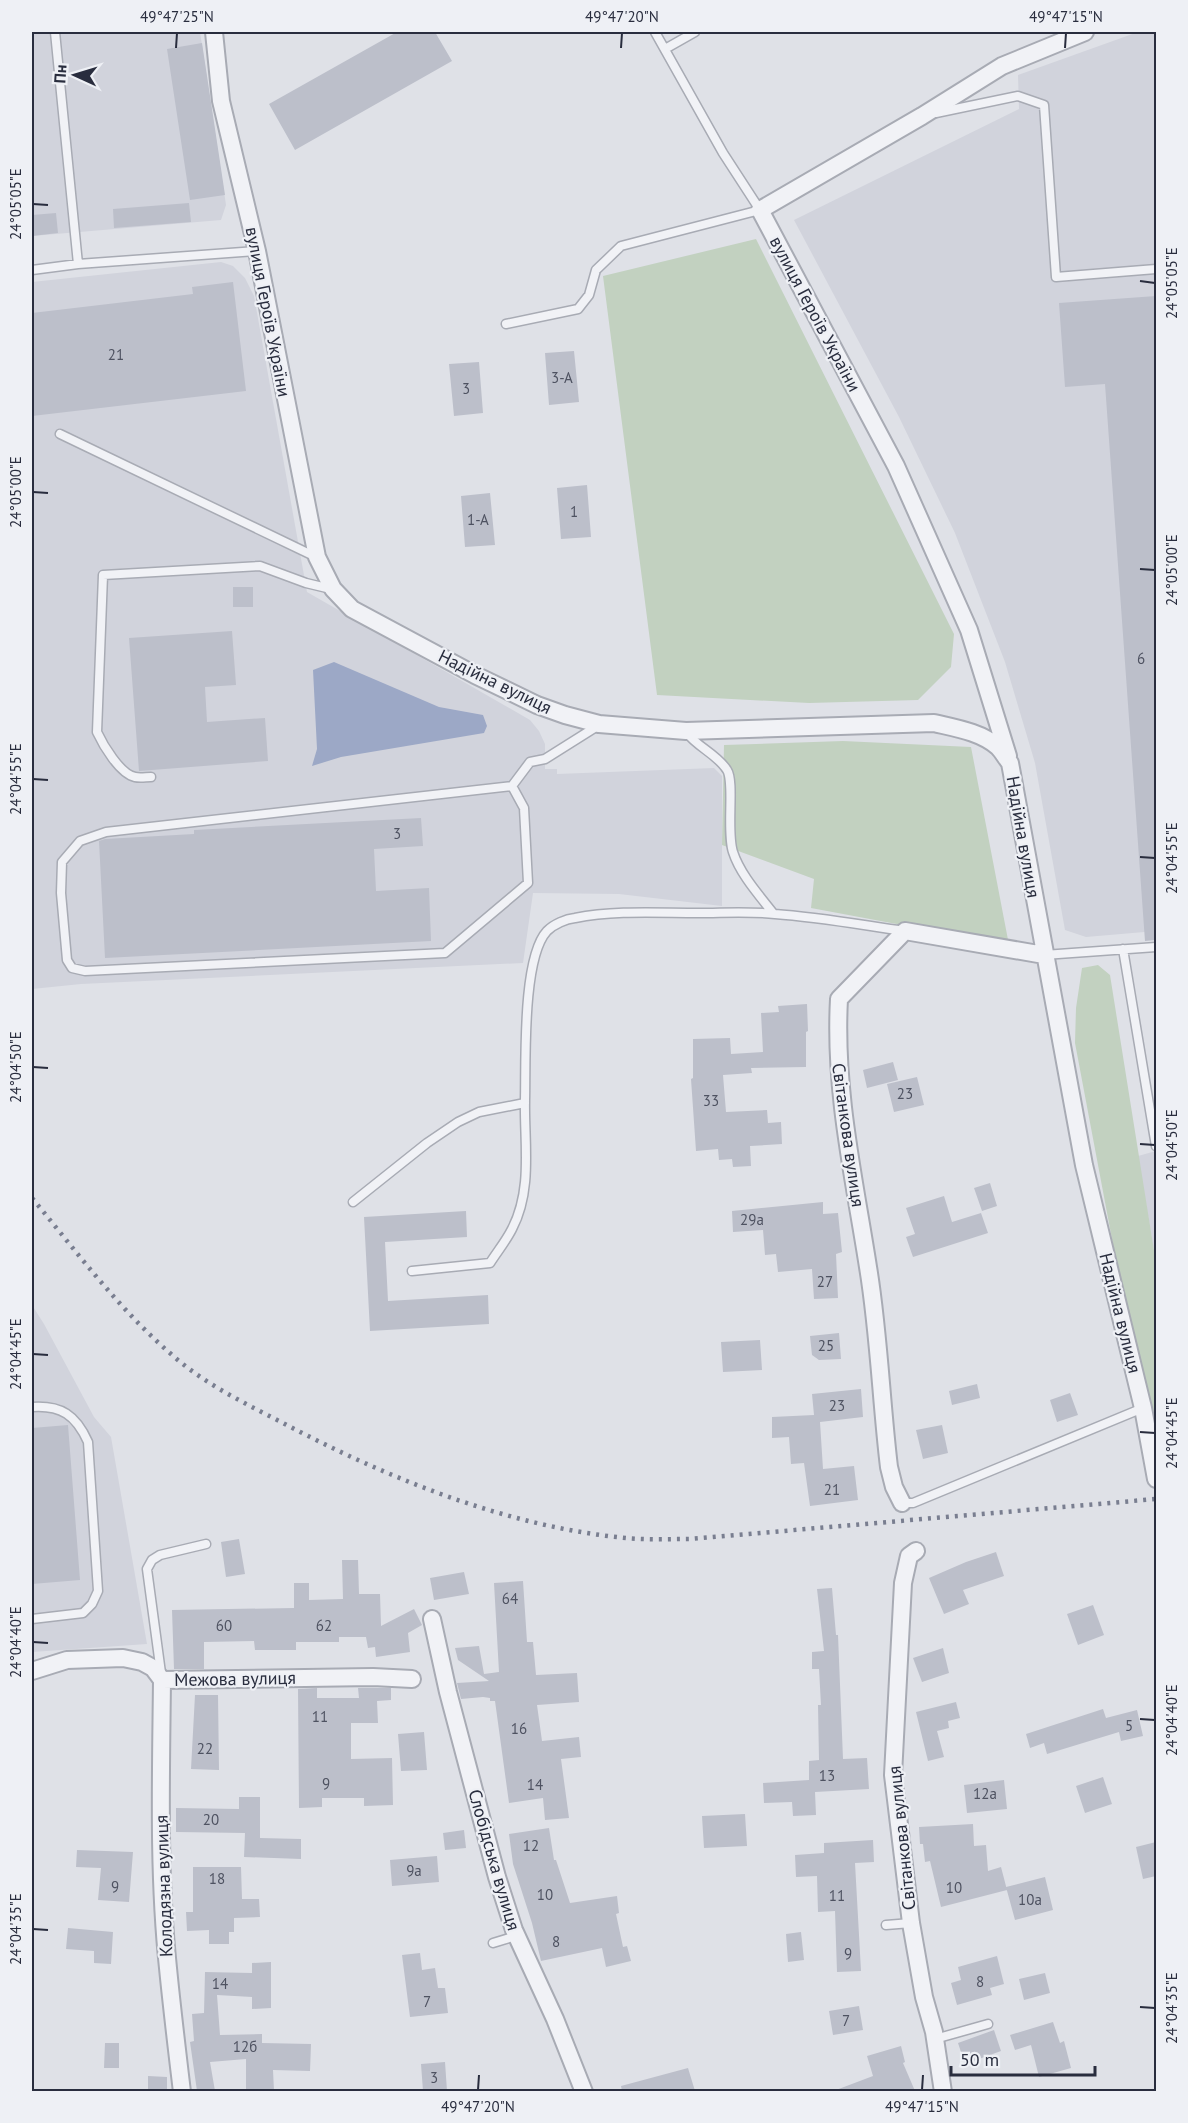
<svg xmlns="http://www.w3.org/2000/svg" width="1188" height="2123" viewBox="0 0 1188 2123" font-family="'PT Sans',sans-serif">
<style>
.built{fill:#d1d3dc}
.green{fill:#c2d1c0}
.water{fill:#9ca8c6}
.building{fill:#bcbfca}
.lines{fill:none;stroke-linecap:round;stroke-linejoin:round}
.service-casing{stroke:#a8abb4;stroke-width:11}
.minor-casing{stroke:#a8abb4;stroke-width:20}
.service{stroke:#f1f2f6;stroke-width:8}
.minor{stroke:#f1f2f6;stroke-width:16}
.rail{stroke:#797e90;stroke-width:4.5;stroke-dasharray:3 6;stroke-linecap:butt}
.ticks{fill:none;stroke:#292d3e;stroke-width:2}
.labels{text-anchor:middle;stroke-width:4.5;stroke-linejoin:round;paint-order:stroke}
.number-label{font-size:15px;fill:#4e5261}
.street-label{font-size:18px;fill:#292d3e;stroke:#eef0f5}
.neatline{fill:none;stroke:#292d3e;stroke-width:2}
.ticks-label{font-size:15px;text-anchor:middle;fill:#292d3e}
</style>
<rect width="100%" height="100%" fill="#dfe1e7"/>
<path class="built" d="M32 32H200L226 205 221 220 32 236Z
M1138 32H1156V931L1086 937 1065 930 1035 763 1005 662 955 533 899 417 794 220 1019 109 1018 75Z
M221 262 233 266 245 278 254 296 307 592 530 720 539 731 545 744V769H557V774L714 768 722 776V906L619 894 533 893 523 963 81 984 32 989V282Z
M1156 1151V1263L1138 1156Z
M32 1305 44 1324 94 1417 111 1437 147 1644 32 1652Z"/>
<path class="green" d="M756 239 954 634 951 667 918 700 809 703 657 695 603 276Z
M843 741 971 747 1009 945 811 908 814 879 722 845 724 745Z
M1098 965 1110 975 1156 1263V1427L1118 1271 1075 1043 1076 1008 1082 968Z"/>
<path class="water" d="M334 662 439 707 483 715 487 726 484 733 341 757 312 766 317 749 313 670Z"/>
<path class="building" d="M397 32H435L452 61 295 150 269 104Z
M202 43 225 195 190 200 167 49Z
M189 203 191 222 114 228 113 209Z
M56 213 58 233 32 236V215Z
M233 282 246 391 32 416V313L193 294 192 287Z
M1156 296V940L1145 941 1105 384 1065 387 1059 303Z
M574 351 579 402 549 405 545 353Z
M479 362 483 413 454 416 449 364Z
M587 485 591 537 561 539 557 488Z
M490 493 495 545 465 547 461 496Z
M233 587H253V607H233Z
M232 631 236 685 205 687 207 722 265 718 268 761 139 771 129 638Z
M421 818 423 846 374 849 376 891 429 888 431 941 105 958 99 841 105 839 194 834V830Z
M807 1004 808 1031 806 1032V1067L751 1068 752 1073 723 1075 726 1112 767 1110 768 1123 781 1122 782 1144 750 1146 751 1166 733 1167 732 1159 719 1160 718 1149 696 1151 691 1079 693 1078V1039L730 1038 731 1054 763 1052 761 1013 779 1012 778 1006Z
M893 1062 898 1080 867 1088 863 1070Z
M917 1077 924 1105 894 1112 887 1084Z
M990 1183 997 1206 982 1211 974 1188Z
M944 1196 952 1222 981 1213 988 1233 913 1257 906 1237 915 1234 906 1208Z
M823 1202V1214L838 1213 842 1252 836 1254 838 1298 814 1299 812 1269 778 1272 776 1254 765 1255 763 1230 733 1232 732 1211Z
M466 1211 467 1237 385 1242 388 1301 488 1295 489 1324 370 1331 364 1217Z
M839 1333 841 1359 819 1360 812 1355 810 1336Z
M760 1340 762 1370 723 1372 721 1342Z
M977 1384 980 1398 952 1405 949 1391Z
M861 1389 863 1417 820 1422 823 1469 854 1466 858 1500 810 1506 804 1463 791 1464 789 1437 772 1438V1417L814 1415 812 1394Z
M1070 1393 1078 1415 1057 1422 1050 1400Z
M68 1425 80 1580 32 1584V1428Z
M942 1425 948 1453 923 1459 916 1430Z
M239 1539 245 1574 226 1577 221 1542Z
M996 1552 1004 1576 963 1590 969 1604 944 1614 929 1578 966 1562Z
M342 1560H358L359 1594H380L381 1626 414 1609 422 1625 408 1633 410 1652 376 1657 375 1647 368 1648 366 1637H339V1642H296V1650H255L254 1641 204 1642V1669H174L172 1610 294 1608V1583H309V1600L343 1599Z
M464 1572 469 1594 434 1600 430 1578Z
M523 1581 527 1642H533L536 1675 577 1673 579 1702 537 1705 542 1741 579 1737 581 1757 561 1759 569 1818 545 1820 543 1798 509 1803 495 1701H490V1698L483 1697 461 1699 457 1683 489 1681 458 1660 455 1648 479 1646 484 1674 499 1672 494 1583Z
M832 1588 836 1635H838L843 1759 867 1758 869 1789 815 1792 816 1815 793 1816 792 1802 764 1803 763 1783 809 1780V1761L819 1760 818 1705H821L819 1669H812V1652L824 1651 817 1589Z
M1093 1605 1104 1635 1078 1645 1067 1614Z
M943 1648 949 1673 922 1682 913 1658Z
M317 1688V1698H359L358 1688H391V1700L377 1701 378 1723H351V1759L392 1758 393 1805 364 1806V1798H322V1807L299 1808 298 1689Z
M195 1695H218L219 1770 191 1769Z
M956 1702 960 1718 948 1721 949 1728 937 1731 944 1757 928 1761 916 1712Z
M1103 1709 1106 1718 1137 1710 1143 1736 1121 1741 1119 1732 1047 1754 1044 1743 1030 1748 1026 1734Z
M424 1732 427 1770 401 1771 398 1734Z
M1103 1777 1112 1804 1085 1813 1076 1786Z
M1004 1780 1007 1809 967 1813 964 1785Z
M239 1797H260V1838L301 1839V1859L244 1857 245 1833 176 1832V1808L239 1809Z
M745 1814 747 1846 704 1848 702 1816Z
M973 1824 974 1846 986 1845 988 1871 1001 1867 1007 1890 941 1907 930 1861 925 1862 923 1844H920L919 1827Z
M549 1828 554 1860H556L570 1903 617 1896 619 1913 616 1914 623 1947 627 1946 631 1961 606 1967 602 1948 541 1961 532 1923 513 1864 509 1834Z
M464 1830 466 1848 445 1850 443 1833Z
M873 1840 874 1862 855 1863 861 1971 837 1972 835 1911 818 1912 817 1876 796 1877 795 1855 824 1853V1843Z
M1156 1842V1876L1143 1879 1136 1847Z
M77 1850 133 1852 129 1902 98 1900 101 1868 76 1867Z
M437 1856 439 1882 392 1886 390 1860Z
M193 1867H241L242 1899H259L260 1917 234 1918V1932H229V1944H209V1930L187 1931 186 1912H193Z
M1045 1877 1053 1910 1015 1920 1006 1887Z
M68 1928 113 1932 111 1964 94 1963V1951L66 1949Z
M801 1932 804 1960 788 1962 786 1934Z
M420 1953 422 1970 435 1968 438 1988H445L448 2013 410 2017 402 1955Z
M997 1956 1004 1984 990 1988 992 1995 957 2005 951 1983 961 1980 958 1967Z
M271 1962V2008L252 2009V1997L217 1995 220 2035 262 2034V2043L311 2044 310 2071 273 2070 274 2091H246V2059L210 2062 215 2091H197L190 2042 194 2041 192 2014 204 2013 205 1972 252 1973V1963Z
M1045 1973 1050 1993 1024 2000 1019 1979Z
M859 2006 863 2030 833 2035 829 2011Z
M1053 2022 1060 2043 1064 2041 1071 2068 1039 2077 1031 2045 1015 2050 1010 2035Z
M994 2030 1001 2051 965 2064 958 2043Z
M105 2043H119V2068H104Z
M901 2046 905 2062 903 2063 915 2091H837L836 2090 873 2076 867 2056Z
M445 2062 447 2091H423L421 2064Z
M688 2068 695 2091H622L621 2086Z
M148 2076 167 2077V2091H148Z"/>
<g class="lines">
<g class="service-casing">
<path id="service" d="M55 32 78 264
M665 49 695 32
M936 113 1018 96 1044 105 1056 277 1156 269
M32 270 78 264 257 251
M506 324 578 309 589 295 596 270 621 246 760 210 723 153 655 32
M60 434 316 557
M686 732C697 747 717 754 727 770 735 782 726 831 733 852 740 874 759 895 773 913
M151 777C146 777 140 778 135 777 120 774 103 745 97 732L103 575 260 566 306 583 331 589
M512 786 524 808 528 883 445 953 85 971 72 968 67 960 61 893 62 862 80 841 106 832 512 786 530 762 545 759 599 725
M1123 949 1156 1146
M1044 955 1156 947
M353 1202 427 1143 458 1122 479 1112 525 1103
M412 1271 490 1263C497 1252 506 1241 512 1229 533 1189 524 1142 525 1100 526 1062 522 958 547 931 554 924 566 919 575 918 615 910 658 913 698 913 723 913 749 911 775 914 818 917 862 925 905 931
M32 1407C61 1405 76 1415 88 1442L98 1591 92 1604 83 1613 32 1619
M902 1503H913L1143 1408
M161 1673 147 1569 152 1560 160 1555 206 1544
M886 1925 911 1923
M493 1943 516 1936
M935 2039 988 2024"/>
</g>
<g class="minor-casing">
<path id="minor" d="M214 32 221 101 257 251 317 557 333 589 352 609 475 675 537 705 565 715 599 724 686 731 934 723C955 728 981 732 998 747 1002 751 1006 758 1010 763L1084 1165 1143 1408 1156 1479
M1008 756 969 630 896 466 760 210 922 116 1002 66 1085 32
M902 1503 894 1487 889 1467C881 1401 879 1333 868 1267 854 1177 834 1092 839 999L905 931 1044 955
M916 1551 909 1556 903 1583 893 1775 911 1923 924 1997 934 2032 943 2092
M432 1619 448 1692 497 1877 514 1930 555 2019 584 2092
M32 1671 67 1660 123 1658 142 1662 153 1668 162 1680 373 1677 412 1679
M162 1680C161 1776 158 1873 168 1968 172 2009 177 2050 182 2092"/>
</g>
<use href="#service" class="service"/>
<use href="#minor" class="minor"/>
<path class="rail" d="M32 1198C76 1251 118 1308 171 1354 203 1383 244 1403 283 1423 387 1478 508 1527 626 1538 647 1540 669 1539 690 1539L1156 1499"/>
</g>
<path class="ticks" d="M176 48 177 33M621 48 622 33M1065 48 1066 33M33 204 48 205M1140 281 1155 283M33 492 48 493M1140 569 1155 570M33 779 48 780M1140 857 1155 858M33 1067 48 1068M1140 1144 1155 1145M33 1354 48 1355M1140 1432 1155 1433M33 1642 48 1643M1140 1719 1155 1720M33 1929 48 1930M1140 2007 1155 2008M478 2090 479 2075M922 2090 923 2075"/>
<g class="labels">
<g class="number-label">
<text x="116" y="360">21</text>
<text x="562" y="383">3-А</text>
<text x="466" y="394">3</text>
<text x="574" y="517">1</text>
<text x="478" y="525">1-А</text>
<text x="1141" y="664">6</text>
<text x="397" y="839">3</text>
<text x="905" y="1099">23</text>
<text x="711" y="1106">33</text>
<text x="752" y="1225">29а</text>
<text x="825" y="1287">27</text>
<text x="826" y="1351">25</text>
<text x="837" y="1411">23</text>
<text x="832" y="1495">21</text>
<text x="510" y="1604">64</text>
<text x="224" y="1631">60</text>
<text x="324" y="1631">62</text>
<text x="320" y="1722">11</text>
<text x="1129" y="1731">5</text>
<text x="519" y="1734">16</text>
<text x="205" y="1754">22</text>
<text x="827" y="1781">13</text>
<text x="326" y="1789">9</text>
<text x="535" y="1790">14</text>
<text x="985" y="1799">12а</text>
<text x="211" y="1825">20</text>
<text x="531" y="1851">12</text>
<text x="414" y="1876">9а</text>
<text x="217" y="1884">18</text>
<text x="115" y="1892">9</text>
<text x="954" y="1893">10</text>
<text x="545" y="1900">10</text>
<text x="837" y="1901">11</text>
<text x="1030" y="1905">10а</text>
<text x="556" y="1947">8</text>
<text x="848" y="1959">9</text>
<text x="980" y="1987">8</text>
<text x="220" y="1989">14</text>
<text x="427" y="2007">7</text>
<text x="846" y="2026">7</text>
<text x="245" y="2052">12б</text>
<text x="434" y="2083">3</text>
</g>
<g class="street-label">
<text transform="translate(268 312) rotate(79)" y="6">вулиця Героїв України</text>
<text transform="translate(815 314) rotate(62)" y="6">вулиця Героїв України</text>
<text transform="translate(495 682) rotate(26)" y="6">Надійна вулиця</text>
<text transform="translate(1023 837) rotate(80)" y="6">Надійна вулиця</text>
<text transform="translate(848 1135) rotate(82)" y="6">Світанкова вулиця</text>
<text transform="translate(1120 1313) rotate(76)" y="6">Надійна вулиця</text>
<text transform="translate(235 1679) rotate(-1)" y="6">Межова вулиця</text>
<text transform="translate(902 1838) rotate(-96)" y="6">Світанкова вулиця</text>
<text transform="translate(494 1860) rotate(74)" y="6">Слобідська вулиця</text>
<text transform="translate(164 1886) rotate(-92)" y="6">Колодязна вулиця</text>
</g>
</g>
<rect width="1188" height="2123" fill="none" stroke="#eef0f5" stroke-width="66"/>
<g transform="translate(75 75) rotate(274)" stroke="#eef0f5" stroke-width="4.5" paint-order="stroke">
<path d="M0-4.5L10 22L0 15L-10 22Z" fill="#292d3e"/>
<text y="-9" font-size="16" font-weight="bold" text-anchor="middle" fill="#292d3e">Пн</text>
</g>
<path d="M951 2066v9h144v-9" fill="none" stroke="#292d3e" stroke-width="3"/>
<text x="960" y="2066" font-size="18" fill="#292d3e" stroke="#eef0f5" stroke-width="4.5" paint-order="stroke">50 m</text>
<rect x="33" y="33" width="1122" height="2057" class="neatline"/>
<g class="ticks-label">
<text x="177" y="22">49°47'25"N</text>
<text x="622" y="22">49°47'20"N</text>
<text x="1066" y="22">49°47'15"N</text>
<text transform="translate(16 204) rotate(-90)" y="5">24°05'05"E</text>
<text transform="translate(1172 283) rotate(-90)" y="5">24°05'05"E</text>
<text transform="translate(16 492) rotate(-90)" y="5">24°05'00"E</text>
<text transform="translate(1172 570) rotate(-90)" y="5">24°05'00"E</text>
<text transform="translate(16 779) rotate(-90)" y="5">24°04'55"E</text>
<text transform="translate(1172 858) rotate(-90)" y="5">24°04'55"E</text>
<text transform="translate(16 1067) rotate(-90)" y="5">24°04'50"E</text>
<text transform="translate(1172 1145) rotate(-90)" y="5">24°04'50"E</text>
<text transform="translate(16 1354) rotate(-90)" y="5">24°04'45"E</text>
<text transform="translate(1172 1433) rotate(-90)" y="5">24°04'45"E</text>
<text transform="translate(16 1642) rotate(-90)" y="5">24°04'40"E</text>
<text transform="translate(1172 1720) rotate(-90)" y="5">24°04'40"E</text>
<text transform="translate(16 1929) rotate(-90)" y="5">24°04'35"E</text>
<text transform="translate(1172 2008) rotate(-90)" y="5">24°04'35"E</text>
<text x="478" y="2112">49°47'20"N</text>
<text x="922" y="2112">49°47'15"N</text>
</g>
</svg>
